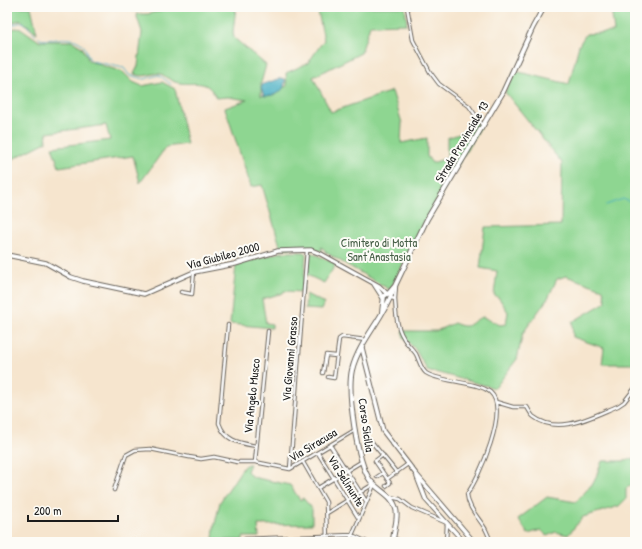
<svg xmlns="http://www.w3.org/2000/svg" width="642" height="549" viewBox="0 0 642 549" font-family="'Patrick Hand',sans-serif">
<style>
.green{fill:#8ed691;stroke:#557956}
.water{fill:#44aec3;stroke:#306570}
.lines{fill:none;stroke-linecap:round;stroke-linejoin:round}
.stream{stroke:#44aec3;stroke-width:1}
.minor-casing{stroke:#68625a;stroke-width:4.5}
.tertiary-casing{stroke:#68625a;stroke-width:5.5}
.secondary-casing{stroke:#68625a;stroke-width:6}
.minor{stroke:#fff;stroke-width:2.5}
.tertiary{stroke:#fff;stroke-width:3.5}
.secondary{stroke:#fff;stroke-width:4}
.labels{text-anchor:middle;stroke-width:4;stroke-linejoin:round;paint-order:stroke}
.street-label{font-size:12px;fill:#1c1c1c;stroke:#fdfcf7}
.park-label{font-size:12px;fill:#445d45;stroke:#fdfcf7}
</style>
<rect width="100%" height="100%" fill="#fdfcf7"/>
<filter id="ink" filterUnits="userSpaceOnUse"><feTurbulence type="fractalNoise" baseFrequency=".025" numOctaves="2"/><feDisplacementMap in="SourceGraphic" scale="8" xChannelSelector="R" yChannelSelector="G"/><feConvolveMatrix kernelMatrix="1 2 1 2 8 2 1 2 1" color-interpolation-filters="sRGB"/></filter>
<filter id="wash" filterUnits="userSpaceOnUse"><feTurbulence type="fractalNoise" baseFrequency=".012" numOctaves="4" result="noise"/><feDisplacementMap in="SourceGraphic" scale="16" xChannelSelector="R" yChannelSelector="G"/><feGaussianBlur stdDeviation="0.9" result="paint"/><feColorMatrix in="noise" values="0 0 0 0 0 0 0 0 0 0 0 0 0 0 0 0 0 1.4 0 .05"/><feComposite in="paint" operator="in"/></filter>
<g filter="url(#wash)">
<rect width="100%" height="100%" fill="#f6e5ce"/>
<path class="green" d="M7 7H31L37 33 21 20 7 24Z
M175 7H236L233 32 234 38 266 65 261 83V96L287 86 286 73 308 63 324 40 317 7H405L407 24 370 25 361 53 313 77 331 112 392 91 402 123 401 143 427 138V156L432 163 447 158V138L459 134 476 122 480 128 427 217 390 290 325 252V250L321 247 322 252 306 247 281 249 262 185 251 187 225 108 247 100 228 97 216 98C207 76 193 87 175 82 170 80 165 76 161 74 151 72 145 79 134 74L138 66 142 32 136 14H148Z
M611 7H635V364H602L604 348 573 337 572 322 606 302 603 289 566 276 557 279 548 298 523 333 517 359 495 388 427 370 415 349 404 338 402 331H436L454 323C472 331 469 321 483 317L500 325 506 324 508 312 499 298 494 295 497 271 480 268 485 227 561 225 562 163 505 92 515 71 569 84 579 45 586 34 614 32Z
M16 28 22 29 39 41H72L82 47 89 61 123 72 133 82 142 86 162 82 175 89 187 144 166 147 140 183 133 156 59 167 52 147 110 140 106 125 47 133 46 142 7 162V30Z
M282 252H304L306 254 303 292 284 291 283 293 262 299 266 323 272 324V328L230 324 236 265Z
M310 252 336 264 324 283 307 275Z
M306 294 324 303 321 310 305 309Z
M635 458V484L626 488V499L619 506 583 517 568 535 556 532 547 536 541 530 528 534 518 519 547 497 576 502 594 482 602 461H625Z
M248 464H250L247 471 252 477 290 485 300 500 303 498 312 509V524L258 525 259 537H243V540H213L214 528 220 502 244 466Z"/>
<path class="water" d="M282 78 285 79C286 92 275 96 264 96L261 88 263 84Z"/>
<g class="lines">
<path class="stream" d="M7 26 23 22 40 39C52 42 71 33 83 45 87 49 86 57 92 61L124 68 129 75 144 79 159 75 171 84
M606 205 623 199 635 204"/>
</g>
</g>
<g filter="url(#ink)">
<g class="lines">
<g class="minor-casing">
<path id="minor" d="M407 7 413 40 430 72 439 84 469 106 483 126
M181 292 192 294 194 272
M391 298 395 299C396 311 396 326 403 337 406 344 412 348 416 354 419 360 421 369 426 373 439 382 476 381 490 392 510 409 479 478 467 494 468 513 488 524 490 542
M395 299 396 285
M228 325 219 423C225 441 239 443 256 446
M323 373 326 355 336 356
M328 377 334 378 339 339 342 337 366 340
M496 402 513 407H527C529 410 531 415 534 417 559 436 593 416 618 406L624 402 635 388
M371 441 397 473
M330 445 366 501
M318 453 359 519
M383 455 375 461 390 483 386 486
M255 462 268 331
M303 462 326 502 327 542
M290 469 307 250
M377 477 383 473
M387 479 408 464
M318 488 361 462
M114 490 126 455 135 450 150 449 189 457 201 459 214 457 237 462H255L290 469 355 430
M390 497 400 499 412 508 447 523 446 542
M327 513 372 485
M288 538V542
M393 539 408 542
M245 542V539L352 535 367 542
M349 542 374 485"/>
</g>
<g class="tertiary-casing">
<path id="tertiary" d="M7 255 46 263 71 277 83 281 144 294 194 272 235 264 278 251 311 250 321 254 379 286 387 294
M374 284 383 298
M362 348 383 431 416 474 474 542
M417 477 426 500 464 542"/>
</g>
<g class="secondary-casing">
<path id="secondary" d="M382 312 384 296 389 293 395 286 427 219 503 92 533 27 544 7
M393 542C393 531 399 519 396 509 393 495 378 491 370 480 357 462 347 392 352 370 359 341 385 317 393 290"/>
</g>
<use href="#minor" class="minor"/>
<use href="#tertiary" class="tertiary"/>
<use href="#secondary" class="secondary"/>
</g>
</g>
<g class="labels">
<g class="street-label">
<text transform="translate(462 142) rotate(-59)" y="4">Strada Provinciale 13</text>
<text transform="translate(223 256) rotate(-15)" y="4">Via Giubileo 2000</text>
<text transform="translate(290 359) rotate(-85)" y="4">Via Giovanni Grasso</text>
<text transform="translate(252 396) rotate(-84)" y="4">Via Angelo Musco</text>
<text transform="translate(366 425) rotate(82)" y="4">Corso Sicilia</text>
<text transform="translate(313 445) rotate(-31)" y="4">Via Siracusa</text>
<text transform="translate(346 481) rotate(58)" y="4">Via Selinunte</text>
</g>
<g class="park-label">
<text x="379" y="247">Cimitero di Motta<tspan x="379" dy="14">Sant'Anastasia</tspan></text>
</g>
</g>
<rect width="642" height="549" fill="none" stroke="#fdfcf7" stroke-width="24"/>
<path d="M28 515v6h90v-6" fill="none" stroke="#1c1c1c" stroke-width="2"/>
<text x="34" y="515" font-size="12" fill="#1c1c1c" stroke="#fdfcf7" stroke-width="3" paint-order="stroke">200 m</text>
</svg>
